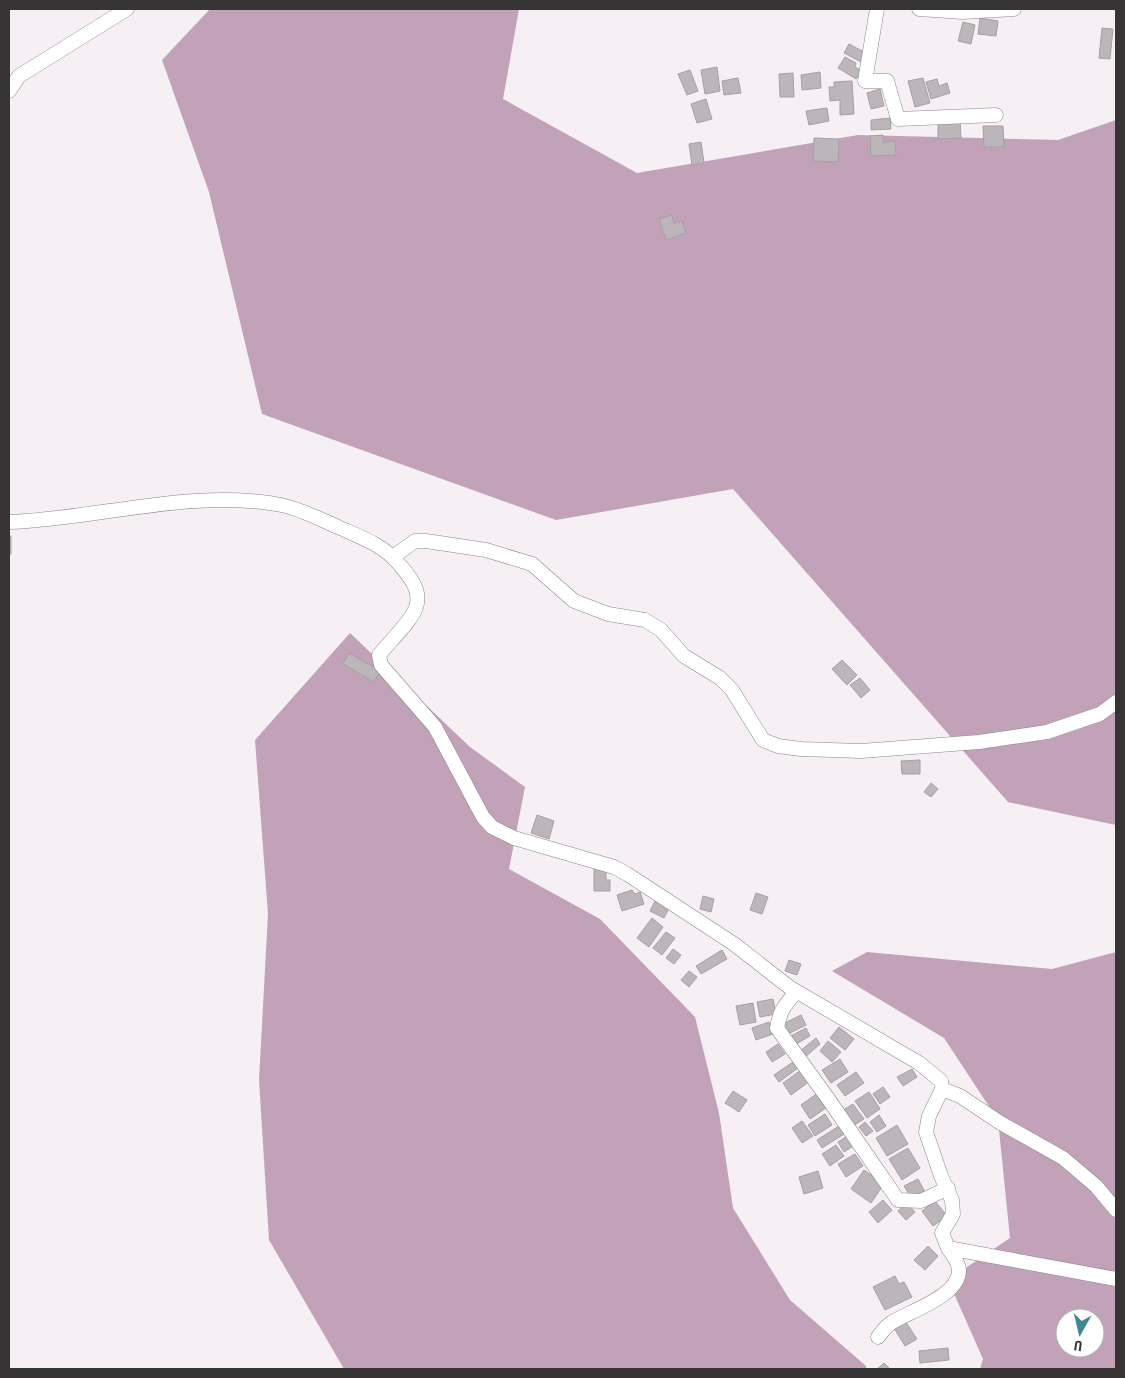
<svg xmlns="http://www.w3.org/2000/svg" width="1125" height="1378" viewBox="0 0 1125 1378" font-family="'Roboto Condensed',sans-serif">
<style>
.forest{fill:#c2a2b9;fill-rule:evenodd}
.building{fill:#bcb6ba;stroke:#a5a0a4}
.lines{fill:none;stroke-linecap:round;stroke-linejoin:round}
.street-casing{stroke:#8b8689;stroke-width:15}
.street{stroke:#fff;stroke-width:14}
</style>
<rect width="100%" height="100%" fill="#f6eff4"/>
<path class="forest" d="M210 9H519L503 99 637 173 858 135 1058 140 1116 120V825L1008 802 733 489 556 520 262 414 209 192 162 60Z
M350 633 470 747 525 787 509 869 600 919 695 1017 719 1113 733 1208 790 1300 866 1366V1369H344L269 1240 259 1080 268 914 255 740Z
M867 952 1052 969 1116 952V1369H980L983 1359 948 1280 1010 1238 998 1120 944 1038 832 971ZM1065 1318H1095V1348H1065Z"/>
<path class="building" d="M980 18 998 21 996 36 978 34Z
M963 22 975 25 971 44 958 41Z
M1102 28 1113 29 1110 59 1099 58Z
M849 44 866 53 861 62 844 53Z
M845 57 856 63 855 67 862 71 856 79 838 68Z
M717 67 720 91 705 94 701 70Z
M690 70 698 91 687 95 678 74Z
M820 72 821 88 802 90 801 75Z
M793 73 794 97H780L779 74Z
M738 78 741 93 724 95 722 81Z
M923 78 930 103 915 107 908 81Z
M937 79 939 86 947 83 950 93 931 99 926 82Z
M852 81 854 114 840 115V100L830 101 829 87H834V82Z
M880 89 884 106 871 109 867 93Z
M706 99 712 119 697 123 691 104Z
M827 108 829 121 809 125 806 111Z
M890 118 891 129 871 130V120Z
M938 119H960L961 138 938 139Z
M983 126H1003L1004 147H984Z
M883 135V142L895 141 896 155 871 156 870 136Z
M814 138 839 139 838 162 813 161Z
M701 142 704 163 692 165 689 144Z
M672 215 674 223 682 221 686 233 666 240 659 219Z
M9 536H11V554H9Z
M349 653 380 671 374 682 343 664Z
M842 660 857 675 847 685 832 669Z
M860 678 870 690 861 698 850 685Z
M920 760V774H902L901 761Z
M931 783 938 789 931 797 924 792Z
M537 815 554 821 549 839 531 833Z
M594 867H606V880H610V891H594Z
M632 890 635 894 640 892 644 904 622 911 617 895Z
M756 893 768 897 762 914 750 910Z
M703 896 714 899 711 912 700 909Z
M655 901 669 908 664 918 650 911Z
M652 918 663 927 649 947 637 938Z
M666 932 675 938 662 955 653 948Z
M673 949 681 955 674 964 666 958Z
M722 950 727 959 701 974 696 966Z
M789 960 801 964 797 975 785 971Z
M689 971 697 977 689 987 681 980Z
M773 999 776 1014 760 1017 757 1002Z
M753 1003 756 1022 740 1025 736 1006Z
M801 1015 806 1025 786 1035 781 1025Z
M769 1022 773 1034 756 1040 752 1028Z
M839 1027 854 1039 845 1050 830 1038Z
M806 1028 810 1036 796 1044 791 1036Z
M816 1038 820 1044 805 1057 800 1051Z
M828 1041 841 1052 832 1062 820 1051Z
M778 1044 785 1054 772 1062 766 1052Z
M840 1059 848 1072 831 1083 822 1070Z
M793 1062 798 1068 779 1082 774 1075Z
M912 1069 917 1077 903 1086 897 1077Z
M801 1070 810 1081 791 1095 783 1083Z
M856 1072 864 1083 845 1096 837 1085Z
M883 1087 890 1097 880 1104 873 1094Z
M733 1091 747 1100 739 1112 725 1103Z
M819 1092 829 1106 810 1119 801 1105Z
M869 1092 880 1109 867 1118 855 1101Z
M853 1104 864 1119 853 1126 842 1111Z
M825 1114 832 1125 815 1136 808 1125Z
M879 1115 886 1126 877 1132 870 1122Z
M802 1121 813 1136 802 1143 792 1128Z
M865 1122 873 1131 866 1136 859 1127Z
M897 1125 908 1144 887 1156 876 1138Z
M839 1126 844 1134 822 1148 817 1140Z
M849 1135 855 1145 844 1152 838 1142Z
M836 1145 844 1156 830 1166 822 1154Z
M908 1148 920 1168 902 1180 889 1159Z
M855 1154 863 1166 846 1177 838 1164Z
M864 1170 884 1184 871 1203 851 1189Z
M818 1171 823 1188 804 1194 799 1177Z
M918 1179 925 1192 912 1199 904 1186Z
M883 1200 892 1210 878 1223 869 1212Z
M935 1201 947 1216 933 1226 922 1211Z
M907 1203 915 1212 906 1220 898 1211Z
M928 1246 938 1256 925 1270 914 1260Z
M895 1276 899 1284 904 1282 912 1297 885 1310 873 1287Z
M905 1321 917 1339 905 1346 894 1328Z
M948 1348 949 1360 920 1363 919 1351Z
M884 1363 890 1369H877Z"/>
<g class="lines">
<g class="street-casing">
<path id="street" d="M877 9 865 81H887L898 119 996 115
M919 9 963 12 1014 9
M9 91 19 76 127 9
M9 522C97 519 193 488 281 505 301 509 319 519 338 527 360 537 382 544 399 564 409 576 422 590 416 607 412 621 389 642 379 655L381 665 435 727 483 817 492 827 514 838 614 867 627 874 734 944 789 987 919 1063 941 1081 942 1089 929 1116 926 1132 941 1176 952 1200 953 1214 942 1233 948 1248 1116 1279
M393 557 415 541H426L486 550 532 564 574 601 608 614 645 620 661 630 684 656 720 678 732 690 763 740 778 746 801 749 861 751 979 742 1047 732 1100 714 1116 702
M796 992C785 1005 780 1010 777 1028L829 1100 898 1200 921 1201 948 1188
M942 1089 960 1096 999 1122 1063 1158 1096 1186 1116 1210
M878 1337C882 1332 886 1326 891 1323 909 1311 961 1296 959 1269 958 1261 952 1254 948 1248"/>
</g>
<use href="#street" class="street"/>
</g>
<rect width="1125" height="1378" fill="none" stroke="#373436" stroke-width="20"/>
<g transform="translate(1080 1333) rotate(188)"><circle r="24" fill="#ffffff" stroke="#afaeaf"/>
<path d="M0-4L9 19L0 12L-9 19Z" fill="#428694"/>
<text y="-8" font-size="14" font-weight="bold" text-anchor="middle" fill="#373436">U</text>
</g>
</svg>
